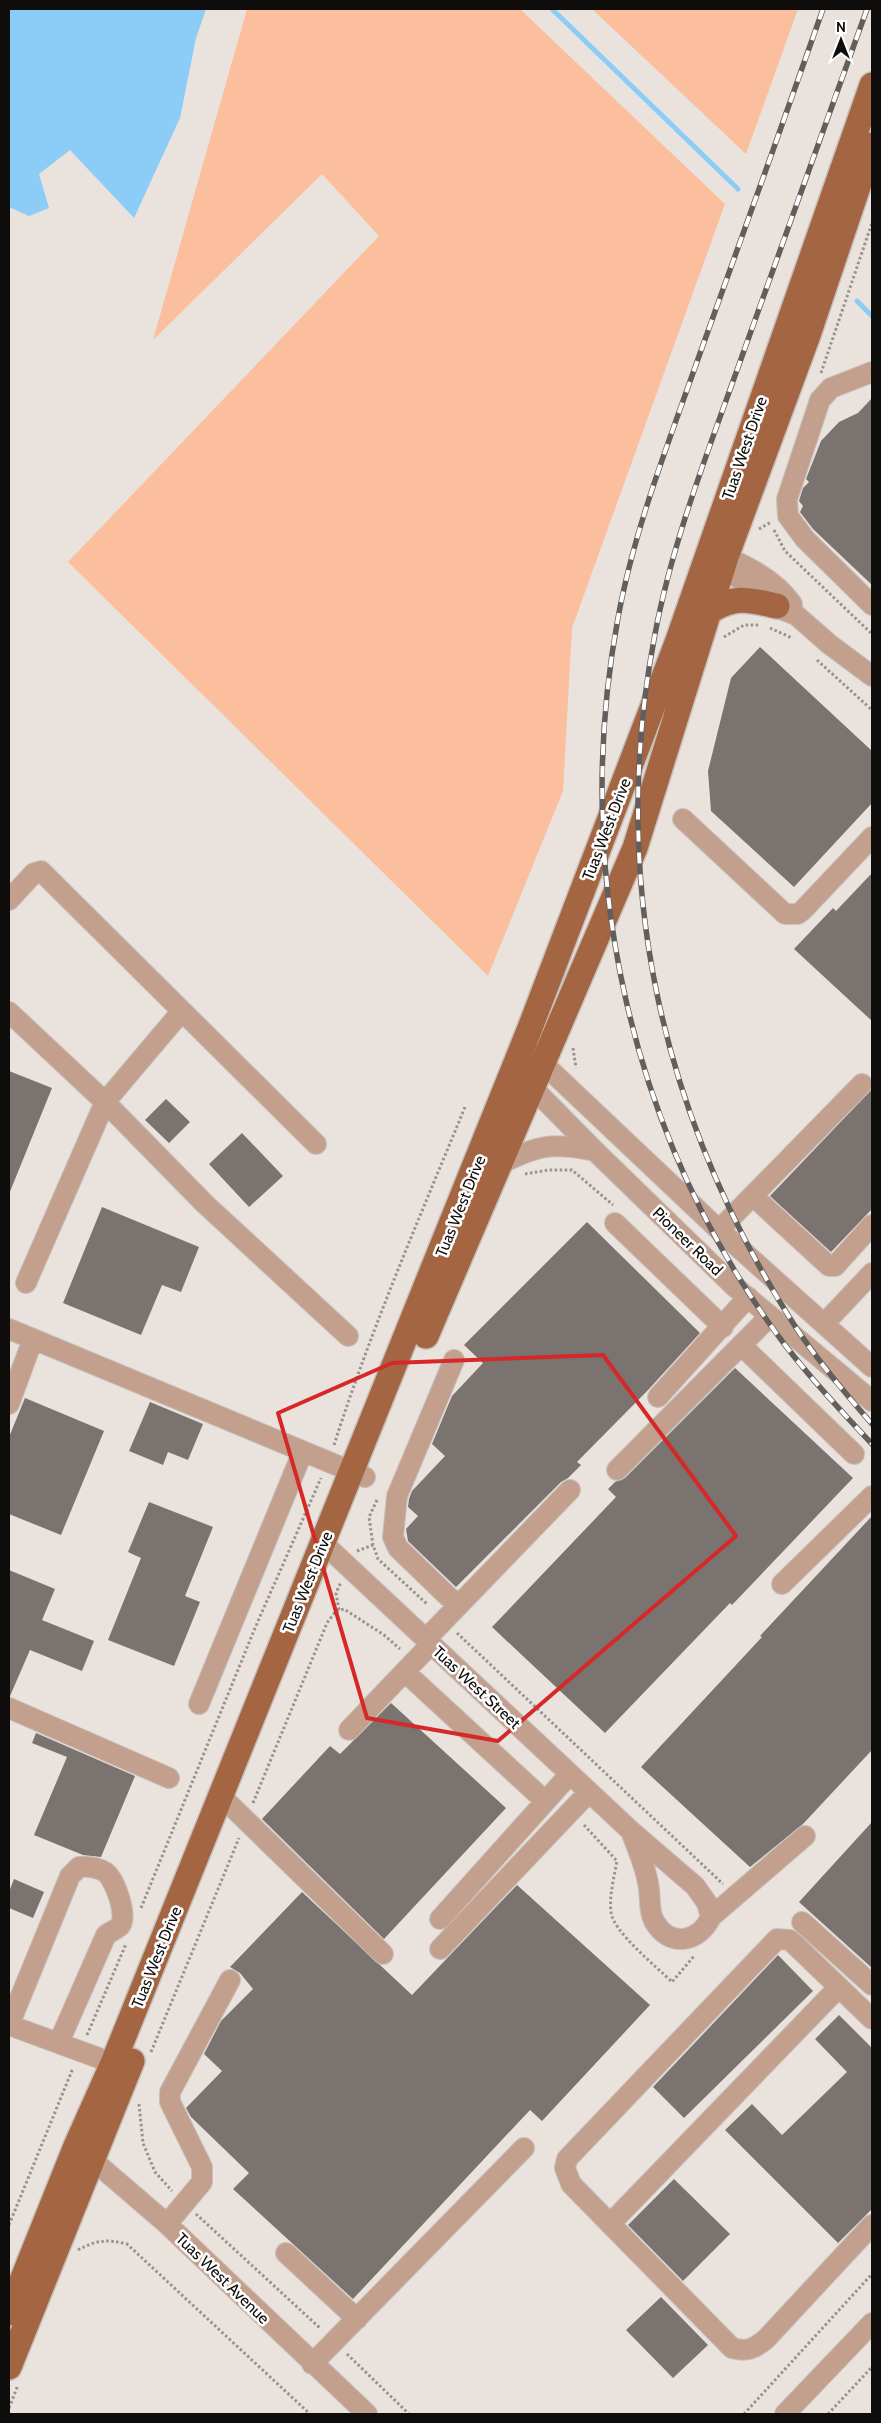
<svg xmlns="http://www.w3.org/2000/svg" width="881" height="2423" viewBox="0 0 881 2423" font-family="Cabin,sans-serif">
<style>
.green{fill:#fbbf9d}
.water{fill:#8ccdf7}
.lines{fill:none;stroke-linecap:round;stroke-linejoin:round}
.stream{stroke:#8ccdf7;stroke-width:5}
.building{fill:#7a736f}
.minor-casing{stroke:#c7c0bb;stroke-width:22}
.major-casing{stroke:#c7c0bb;stroke-width:28}
.path{stroke:#98928e;stroke-width:3;stroke-dasharray:2.5 2.5;stroke-linecap:butt}
.minor{stroke:#c3a08d;stroke-width:20}
.major{stroke:#a46642;stroke-width:25}
.rail-casing{stroke:#625e5b;stroke-width:5.5}
.rail{stroke:#fff;stroke-width:4;stroke-dasharray:11;stroke-linecap:butt}
.marked{fill:none;stroke:#d62828;stroke-width:4;stroke-linejoin:round}
.labels{text-anchor:middle;stroke-width:5;stroke-linejoin:round;paint-order:stroke}
.street-label{font-size:16px;fill:#0f0d0b;stroke:#fff}
</style>
<rect width="100%" height="100%" fill="#eae2dd"/>
<path class="green" d="M247 9H520L725 204 572 628 563 791 488 976 68 562 379 236 322 174 153 340Z
M592 9H798L746 154Z"/>
<path class="water" d="M9 9H206L196 38 180 118 134 218 70 150 39 174 49 208 29 216 9 207Z"/>
<g class="lines">
<path class="stream" d="M552 9 738 189
M857 301 872 316"/>
</g>
<path class="building" d="M872 398V585L813 529 800 512 803 506 799 501 803 488 809 482 806 479 821 441 839 422 858 413Z
M760 647 872 751V803L794 887 711 811 708 771 731 678Z
M872 873V1021L794 949 833 908 836 911Z
M9 1071 52 1088 9 1194Z
M872 1089V1209L831 1252 770 1196Z
M166 1099 190 1122 169 1143 145 1120Z
M242 1133 283 1176 249 1207 209 1164Z
M102 1207 199 1247 181 1292 162 1285 141 1335 63 1303Z
M587 1222 700 1333 649 1389 577 1462 581 1465 568 1478 561 1482 456 1587 408 1541 406 1529 418 1516 408 1507 409 1499 412 1491 445 1456 432 1444 452 1396 483 1363 464 1345Z
M735 1368 853 1478 732 1605 730 1603 605 1733 492 1627 616 1497 608 1489 615 1482 625 1478Z
M25 1398 104 1431 61 1535 9 1514V1437Z
M150 1402 203 1424 188 1460 168 1452 163 1465 129 1451Z
M149 1502 213 1527 185 1596 200 1602 174 1666 108 1640 141 1558 128 1552Z
M872 1516V1750L803 1824 750 1867 641 1767 762 1637 760 1636Z
M9 1570 55 1589 42 1620 94 1641 82 1671 30 1650 10 1696Z
M391 1703 506 1808 384 1939 262 1819 330 1746 340 1754Z
M36 1733 135 1776 101 1857 83 1855 34 1835 67 1757 32 1743Z
M872 1822V1968L799 1902Z
M14 1879 44 1892 33 1918 9 1908V1892Z
M517 1885 650 2005 542 2121 530 2110 353 2299 233 2189 249 2173 191 2117 186 2108 222 2071 204 2054 221 2021 253 1989 240 1973 230 1967 302 1892 412 1995Z
M778 1955 813 1991 684 2118 653 2087Z
M839 2015 872 2048V2209L838 2243 725 2130 752 2104 782 2135 847 2072 815 2039Z
M674 2179 730 2234 683 2281 628 2225Z
M661 2297 708 2345 673 2378 626 2330Z"/>
<g class="lines">
<g class="minor-casing">
<path id="minor" d="M872 372 831 388 820 400 787 499 788 516 805 539 872 605
M713 551C741 563 774 578 792 604
M708 565 734 575 783 610 796 615 829 644 872 676
M683 819 785 914H798L803 910 872 837
M9 900 34 873 41 871 316 1144
M9 1012 105 1102 205 1204 348 1336
M532 1053 719 1230 872 1367
M524 1079 595 1151 734 1286 872 1401
M498 1165C538 1145 551 1142 595 1151
M753 1196 829 1266H835L872 1225
M615 1223 723 1327
M719 1230 862 1084
M26 1283 105 1102 182 1011
M824 1324 872 1273
M9 1329 365 1477
M741 1345 854 1454
M454 1360 397 1496 393 1537 398 1548 458 1606
M658 1397 748 1297
M9 1404 33 1339
M617 1470 770 1316
M323 1543 631 1831 695 1886 707 1903 711 1917C699 1942 670 1949 654 1921 648 1910 651 1895 648 1883 645 1865 637 1848 631 1831
M782 1584 872 1496
M426 1639 570 1490
M405 1672 545 1801
M199 1704 303 1451
M9 1708 169 1778
M349 1730 431 1644
M221 1796 383 1954
M711 1917 805 1836
M440 1919 570 1774
M802 1922 872 1985
M440 1949 589 1792
M872 2019 790 1940 777 1939 567 2159 565 2168 571 2184 732 2348C747 2352 754 2349 766 2339L872 2225
M9 2025 70 1876 79 1867C88 1866 97 1867 105 1872 115 1879 128 1916 120 1926 117 1929 110 1932 106 1935L59 2042
M9 2025 126 2068
M81 2150 167 2224 367 2414
M167 2224 202 2182V2167L170 2102V2092L230 1980
M610 2224 839 1987
M286 2253 357 2319
M312 2364 524 2148
M785 2414 872 2323"/>
</g>
<g class="major-casing">
<path id="major" d="M710 611C736 595 749 600 777 606
M426 1336 635 848 726 557 807 338 872 145
M9 2313 76 2146 113 2063 530 1028 677 643 872 85
M9 2367 132 2061"/>
</g>
<path class="path" d="M821 373 872 223
M759 529 771 522
M774 530 785 551 872 634
M770 628 792 638
M724 637 744 625H760
M817 660 872 710
M573 1048 576 1068
M525 1174 548 1170H572L613 1205
M334 1445C371 1329 419 1219 465 1107
M377 1500 369 1517 373 1545 378 1559 427 1604
M357 1551 373 1545
M339 1610 336 1593 341 1582
M457 1633 723 1884
M253 1803 327 1623 336 1611 344 1609 384 1635 400 1649
M584 1825 617 1861C614 1878 609 1895 611 1912 613 1932 657 1967 672 1982L695 1955
M141 1908 255 1628 321 1478
M87 2035 126 1944
M151 2052 239 1838
M139 2104 143 2143 155 2172 172 2191
M196 2214 321 2329
M9 2225 73 2068
M78 2250C96 2240 107 2239 127 2244L310 2414
M347 2354 409 2414
M9 2408 18 2385
M744 2414 872 2274
M828 2414 872 2367"/>
<use href="#minor" class="minor"/>
<use href="#major" class="major"/>
<g class="rail-casing">
<path id="rail" d="M823 9C782 126 740 242 698 359 668 444 634 530 618 618 571 871 630 1139 785 1345 812 1380 842 1412 872 1444
M867 9C825 125 783 242 741 359 709 449 673 539 655 634 608 878 660 1114 793 1323 816 1359 844 1392 872 1424"/>
</g>
<use href="#rail" class="rail"/>
</g>
<path class="marked" d="M603 1355 736 1536 498 1741 367 1718 278 1413 392 1363Z"/>
<g class="labels">
<g class="street-label">
<text transform="translate(744 448) rotate(-71)" y="6">Tuas West Drive</text>
<text transform="translate(606 829) rotate(-69)" y="6">Tuas West Drive</text>
<text transform="translate(460 1206) rotate(-68)" y="6">Tuas West Drive</text>
<text transform="translate(688 1241) rotate(44)" y="6">Pioneer Road</text>
<text transform="translate(307 1582) rotate(-68)" y="6">Tuas West Drive</text>
<text transform="translate(477 1687) rotate(43)" y="6">Tuas West Street</text>
<text transform="translate(156 1957) rotate(-68)" y="6">Tuas West Drive</text>
<text transform="translate(223 2278) rotate(44)" y="6">Tuas West Avenue</text>
</g>
</g>
<rect width="881" height="2423" fill="none" stroke="#0f0d0b" stroke-width="20"/>
<g transform="translate(841 40)" stroke="#ffffff" stroke-width="4" paint-order="stroke">
<path d="M0-4L9 19L0 12L-9 19Z" fill="#0f0d0b"/>
<text y="-8" font-size="14" font-weight="bold" text-anchor="middle" fill="#0f0d0b">N</text>
</g>
</svg>
